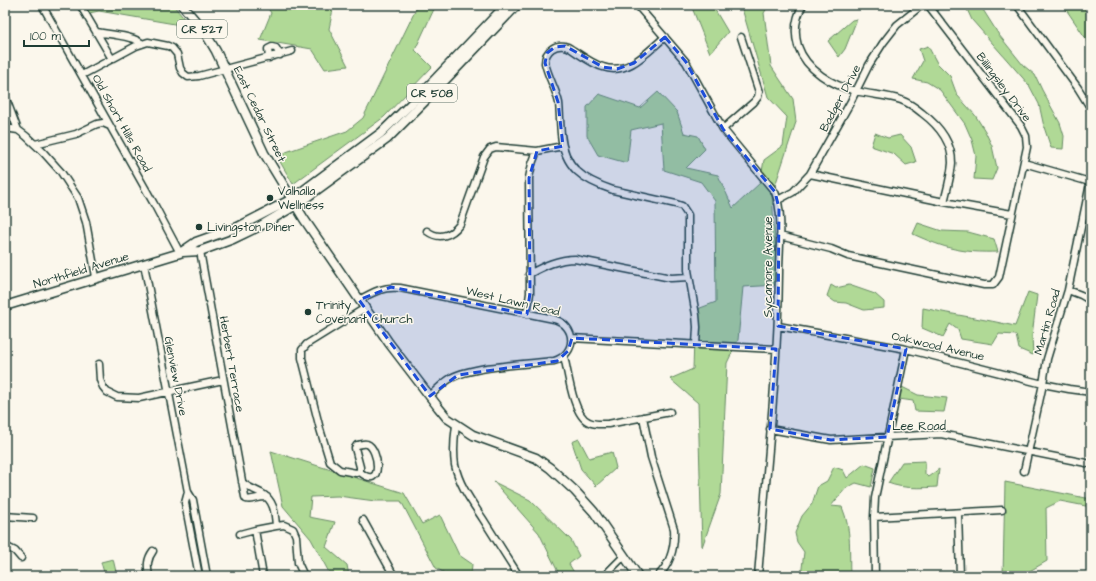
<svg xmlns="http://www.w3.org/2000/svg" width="1096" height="581" viewBox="0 0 1096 581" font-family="'Architects Daughter',sans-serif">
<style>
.green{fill:#b0d996;stroke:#688b65}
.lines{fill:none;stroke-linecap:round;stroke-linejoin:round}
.minor-casing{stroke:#1f3d34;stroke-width:9}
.major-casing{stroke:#1f3d34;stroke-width:11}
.minor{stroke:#fbf7ec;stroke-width:6}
.major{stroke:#fbf7ec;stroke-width:8}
.marked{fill:#1d4ed8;fill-opacity:0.2;stroke:#1d4ed8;stroke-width:3;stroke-dasharray:8 5;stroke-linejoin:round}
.poi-dot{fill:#1f3d34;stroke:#fbf7ec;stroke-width:1.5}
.labels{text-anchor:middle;stroke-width:3;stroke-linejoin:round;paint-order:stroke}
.shield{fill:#fbf7ec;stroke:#61756b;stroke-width:1}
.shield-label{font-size:11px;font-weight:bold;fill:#1f3d34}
.street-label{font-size:12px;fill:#1f3d34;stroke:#fbf7ec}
.poi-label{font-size:12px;fill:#1f3d34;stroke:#fbf7ec;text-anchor:start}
</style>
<rect width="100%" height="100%" fill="#fbf7ec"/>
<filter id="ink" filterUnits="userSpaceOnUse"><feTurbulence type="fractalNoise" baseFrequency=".025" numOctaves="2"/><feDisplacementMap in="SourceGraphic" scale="8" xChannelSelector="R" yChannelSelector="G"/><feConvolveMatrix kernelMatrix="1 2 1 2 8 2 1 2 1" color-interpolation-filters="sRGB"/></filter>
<g filter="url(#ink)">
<path class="green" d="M84 5H173L182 16 187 24 186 26 99 11 89 13Z
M266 5H340L333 9 329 29 348 66 325 69 312 49 260 40 271 13Z
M418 5H438L435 7 415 50 432 67 384 117 293 184 279 160 286 152 347 131 363 118Z
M691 5H723L715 10 728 32 710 53Z
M741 5H769L764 13 771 66 793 99 796 122 772 195 778 285 743 287 738 340 727 363 721 494 702 547 698 403 670 379 693 369 695 310 716 302 715 201 701 182 664 170 661 123 631 130 627 163 598 155 587 136V107L599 94 640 108 658 92 677 112 684 133 698 136 705 149 686 168 718 175 733 208 760 183 764 160 783 146 787 117 768 97Z
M965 5H980L999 35 1023 65 1035 75 1042 90 1060 123 1064 136 1063 149 1051 148 1044 127 1039 104 1029 85 972 20Z
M1063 5H1091V46Z
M857 19 845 49 839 57 828 41 852 20Z
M928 46 937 63 950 76 957 95 975 115 985 131 992 146 997 168 992 180 974 179 976 156 972 140 965 124 940 90 927 82 913 79 923 61 919 49Z
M875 133 888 138 900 135 911 147 916 162 906 165 894 154 871 146Z
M918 223 942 231 968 232 994 239 998 252C962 253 946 249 913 234Z
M831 285 836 288 849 285 875 294 884 302V308L864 310 846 303 835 302 827 296Z
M1028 292 1037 295 1032 336 1033 355 1019 349 1016 335 999 334 993 344 961 339 958 330 950 324 943 337 922 328 923 308C954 315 985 319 1015 326Z
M902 387 918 395 947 398 944 412 915 411 913 401 899 399Z
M579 439 589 458 612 452 616 468 596 486 581 469 572 442Z
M271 451 404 493 422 524 440 515 459 555 472 564 471 576H450L436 568 401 501H375L338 496 311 497 309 517 335 522 326 547 347 565 349 576H331L311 539 283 506Z
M925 461V474L928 477 939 469 937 487C922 488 903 489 888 483L902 462Z
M864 464 875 468 871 487 856 483 846 488 831 506 842 507C852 531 849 551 850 576H801L804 552 797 542 795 533 802 516 812 504 818 486 827 481 834 467 843 470 847 478Z
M494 482 530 500 571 540 579 556 569 564 576 576H560L539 533Z
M1005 482 1091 499V507L1060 501 1046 508 1047 561 1021 576H1003Z
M113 559 117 576H105L101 562Z"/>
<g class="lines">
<g class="minor-casing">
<path id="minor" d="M42 5 154 204 180 253
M637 5 686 62 723 129 775 192C784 215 779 247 779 273 778 374 766 475 758 576
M803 5C796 17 794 32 798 46 806 70 833 86 856 91 871 95 887 95 901 100 909 103 916 108 922 113 938 125 952 141 952 163 951 176 947 190 944 202
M1017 5 1078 88 1091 109
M82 8 112 59
M96 32C106 34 137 36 142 44
M665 37C648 51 628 76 603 67 592 64 578 53 568 47 556 43 545 50 545 63 548 77 556 89 559 103 560 113 560 124 561 134 564 168 583 180 613 190L676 204 682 206 688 215V270L696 315 697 327 696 345
M269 58 268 49 272 47 276 48 280 55
M82 75 136 46 148 42 168 46 172 48 177 54 180 68 183 73 188 77 199 76 292 51
M5 96 18 130 26 136 43 152 61 172 78 198 86 222 96 277
M5 128 18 130
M723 129 754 102 758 97 759 92 741 37
M35 144 76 134 97 124 103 123 110 126
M1024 163 1090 182
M810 174 944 202 1012 214
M778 200 793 192 810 174 850 103 869 65 883 43 897 25 922 5
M427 231C439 240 451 236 460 224L484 157 490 149 496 147 537 151 563 146
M780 236 831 249 848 256 984 285H993L999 277 1027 147 1026 136 1021 126 928 5
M200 251 245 497 246 499C253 501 259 496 267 497
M144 264 188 492 193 500 207 576
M529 274C544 266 558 259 575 259L671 278 689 277
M1068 290 1081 295 1091 301
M359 300C373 292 384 286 400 288L554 319C577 326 577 354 554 361 528 364 473 366 451 378 443 383 436 390 430 396
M527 314 530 293 529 178 532 164 537 151
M778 326 906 349 1043 384 1069 389 1091 392
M571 338 776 349
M564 356C568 372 573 416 589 422 595 425 602 424 608 424L670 412
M99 364 100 380 103 387 107 392 117 397 139 398 223 380
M643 417 651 457 674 529C675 547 671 563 658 576
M456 425C454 439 453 451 455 465 459 485 472 502 483 519 495 538 507 557 519 576
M770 429 831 440 941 434 1091 464
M1024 471 1043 384 1047 359 1068 290 1091 179
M360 472V467L355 448 357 445C360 445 363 443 367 444 379 448 384 492 360 472L356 473 340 470 330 462 320 429 302 358V350L307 344 365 308
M242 482C248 488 254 489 261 493 274 500 275 512 276 526L255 530 263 576
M188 492 185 503 199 576
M958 513 960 576
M5 516 33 518
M874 517 1002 510
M363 520 394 576
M276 526 284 525 293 529 296 536 298 563 304 576
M240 534 255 530
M5 546 15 551 21 558
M149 576C147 566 147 559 153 551
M606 576 610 570 624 556
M875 576 874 517 875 498 906 349"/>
</g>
<g class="major-casing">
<path id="major" d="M182 5 204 31 216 51 264 153 304 219 389 343 438 407 447 418 473 435 536 458 550 468 575 491 594 512 638 576
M183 252 200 251 233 239 262 225 296 205 340 173 387 139 427 99 517 5
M5 306 180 253 196 242 238 227 292 199 381 133 422 93 506 5"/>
</g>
<use href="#minor" class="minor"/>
<use href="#major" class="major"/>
</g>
</g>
<path class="marked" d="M665 37 686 62 723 129 775 192 779 208 778 326 906 349 887 437 831 440 770 429 776 349 572 338 568 351 557 361 458 375 430 396 359 300 391 287 527 314 530 293 529 178 537 151 563 146 558 102 545 63 547 53 555 47 565 46 603 67 617 69 634 63Z"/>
<g class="poi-dot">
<circle cx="270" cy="198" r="4"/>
<circle cx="199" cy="227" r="4"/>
<circle cx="308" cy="312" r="4"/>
</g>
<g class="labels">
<g class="shield">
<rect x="177" y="20" width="50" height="18" rx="3"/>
<rect x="407" y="84" width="50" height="18" rx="3"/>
</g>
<g class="shield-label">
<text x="202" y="33">CR 527</text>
<text x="432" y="97">CR 508</text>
</g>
<g class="street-label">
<text transform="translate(1004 87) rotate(53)" y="4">Billingsley Drive</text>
<text transform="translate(840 98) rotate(-62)" y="4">Badger Drive</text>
<text transform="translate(260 114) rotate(64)" y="4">East Cedar Street</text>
<text transform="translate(122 123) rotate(61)" y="4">Old Short Hills Road</text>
<text transform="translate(768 267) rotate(-90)" y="4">Sycamore Avenue</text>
<text transform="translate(81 270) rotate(-17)" y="4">Northfield Avenue</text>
<text transform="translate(513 301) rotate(13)" y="4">West Lawn Road</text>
<text transform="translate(1047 322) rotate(-74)" y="4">Martin Road</text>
<text transform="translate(938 346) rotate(13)" y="4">Oakwood Avenue</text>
<text transform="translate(232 364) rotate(80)" y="4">Herbert Terrace</text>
<text transform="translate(176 376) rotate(79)" y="4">Glenview Drive</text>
<text x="919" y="430">Lee Road</text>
</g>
<g class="poi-label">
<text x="278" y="195">Valhalla<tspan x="278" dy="14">Wellness</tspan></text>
<text x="207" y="231">Livingston Diner</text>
<text x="316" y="309">Trinity<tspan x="316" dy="14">Covenant Church</tspan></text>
</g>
</g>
<rect width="1096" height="581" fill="none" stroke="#fbf7ec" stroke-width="20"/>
<rect x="10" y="10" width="1076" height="561" fill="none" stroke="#1f3d34" stroke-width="1.5" filter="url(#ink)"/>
<path d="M24 40v6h65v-6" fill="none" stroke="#1f3d34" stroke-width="2"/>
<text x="30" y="40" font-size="12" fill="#1f3d34" stroke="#fbf7ec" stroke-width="3" paint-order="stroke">100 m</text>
</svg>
